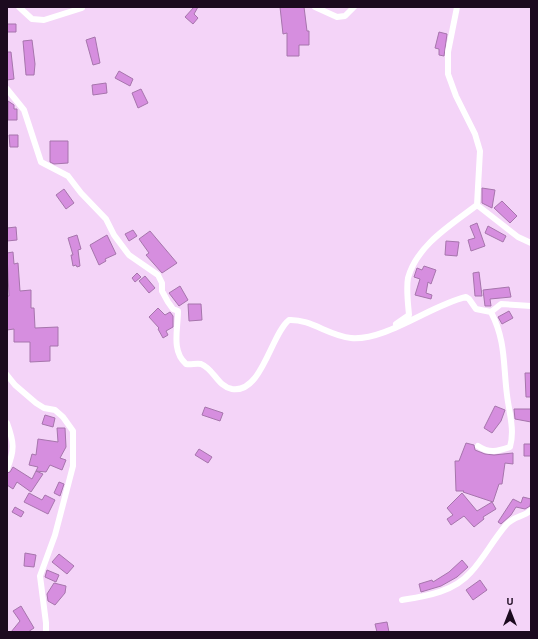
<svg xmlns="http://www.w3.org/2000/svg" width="538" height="639" viewBox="0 0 538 639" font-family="'Alegreya Sans',sans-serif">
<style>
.building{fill:#d68edf;stroke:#a675ac}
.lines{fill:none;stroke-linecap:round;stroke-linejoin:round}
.street{stroke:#fff;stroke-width:6}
</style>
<rect width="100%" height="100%" fill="#f4d4f8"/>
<path class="building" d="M194 7H198L194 14 198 18 193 24 185 17Z
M280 7H304L307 31H309V45H299V56H287V33L283 34Z
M7 24H16V32H7Z
M439 32 447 34 444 56 439 55V49L435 48Z
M95 37 100 63 93 65 86 40Z
M32 40 35 64 34 75H26L23 41Z
M7 52H11L14 79 7 80Z
M119 71 133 79 130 86 115 78Z
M106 83 107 93 93 95 92 85Z
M141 89 148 103 138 108 132 93Z
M8 101 14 105V109H17V120H8Z
M9 135H18V147H10Z
M50 141H68V163L54 164 50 162Z
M482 188 495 190 492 208 482 203Z
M64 189 74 203 66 209 56 195Z
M502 201 517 216 510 223 494 208Z
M477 223 485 246 471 251 468 240 475 238 470 226Z
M488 226 506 236 503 242 485 233Z
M16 227 17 240 7 241V228Z
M133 230 137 236 129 241 125 234Z
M150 231 177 263 162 273 146 255 149 253 139 239Z
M77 235 81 249 78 250 80 266 77 267 76 265 73 266 71 255H73L68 238Z
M107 235 116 254 105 259 106 261 99 265 90 245Z
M446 241 459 242 457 256 445 255Z
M13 252 14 264 18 263 20 291 31 290V308H34L35 328 58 327V346H50V361L30 362V342H14V329L7 330V296H9L7 253Z
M424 266 436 270 431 284 428 282 426 293 432 295 431 299 415 295 420 279 414 277 417 268 422 270Z
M479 272 482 296H475L473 273Z
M137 273 141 277 135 282 132 278Z
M145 276 155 288 149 293 139 281Z
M180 286 188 300 179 306 169 293Z
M509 287 511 297 490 299 491 306H485L483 290Z
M188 304H201L202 320 189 321Z
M158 308 165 315 170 312 173 316V327L166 331 168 335 163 338 158 329 159 328 149 317Z
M509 311 513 318 502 324 498 317Z
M525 373H531V397H526Z
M495 406 505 410 501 421 492 433 484 428Z
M205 407 223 413 220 421 202 415Z
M514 409H531V422L515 419Z
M45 415 55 418 53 427 42 424Z
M57 428H65L66 447 60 458 66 460 62 470 50 465 46 472 36 471 38 467 29 465 32 454 36 455 38 439 58 442Z
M466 443 474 445 475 450 485 454 494 455 513 453V464L505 463 502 484H499L493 502 463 492 464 491H456L455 461H459Z
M524 444H531V456H524Z
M199 449 212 457 208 463 195 455Z
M13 467 32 479 36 471 43 474 31 492 17 482 13 489 7 485V473L10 472Z
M59 482 64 484 60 496 54 493Z
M29 493 42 500 45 495 55 500 48 514 24 502Z
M462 493 477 511 492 502 496 509 483 517 484 519 474 527 464 516 451 525 447 519 453 515 447 508Z
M523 497 531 499 530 506 525 509 516 507 511 515 501 524 498 522 513 499 521 503Z
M15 507 24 512 21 517 12 512Z
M25 553 36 555 34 567 24 566Z
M59 554 74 566 67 574 52 562Z
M462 560 468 567 457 577 441 586 421 592 419 584 432 580 433 582 449 572Z
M47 570 59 575 56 582 45 577Z
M480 580 487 590 473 600 466 590Z
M54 583 66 586 65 593 55 605 48 601 47 594Z
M21 606 34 628 28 632H11L20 621 13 611Z
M387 622 389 632H377L375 624Z"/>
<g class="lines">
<path class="street" d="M19 7 32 19 44 20 82 8
M315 7 337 17 345 16 354 7
M457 7 448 52V74L456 96 475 134 480 151 477 205 518 237 531 243
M7 89 24 110 41 162 68 176 81 193 106 219 114 235 129 255 158 275 162 283V291L168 302 173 309 178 311C178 329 171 351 186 364 191 365 196 363 201 364 214 369 217 386 232 389 262 394 271 334 289 320 311 319 329 336 351 338 386 341 431 305 466 297L469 299 476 309 491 312 501 304 531 306
M396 324 409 315C408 303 406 289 408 278 417 245 451 225 477 205
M7 375 15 385 36 403 44 408 55 410 63 417 73 431V466L55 535 40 576 46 623V632
M7 423C14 442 15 450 7 469
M478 446C490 454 498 451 510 447 515 430 509 412 507 395 503 364 506 341 491 312
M402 600C426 596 454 592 471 572 484 558 493 540 506 525 515 515 523 518 531 510"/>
</g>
<rect width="538" height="639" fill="none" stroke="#1c0a1f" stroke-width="16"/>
<g transform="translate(510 611)" stroke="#f4d4f8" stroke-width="3" paint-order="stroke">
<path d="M0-3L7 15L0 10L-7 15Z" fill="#1c0a1f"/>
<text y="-6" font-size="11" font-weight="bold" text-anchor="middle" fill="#1c0a1f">U</text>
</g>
</svg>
